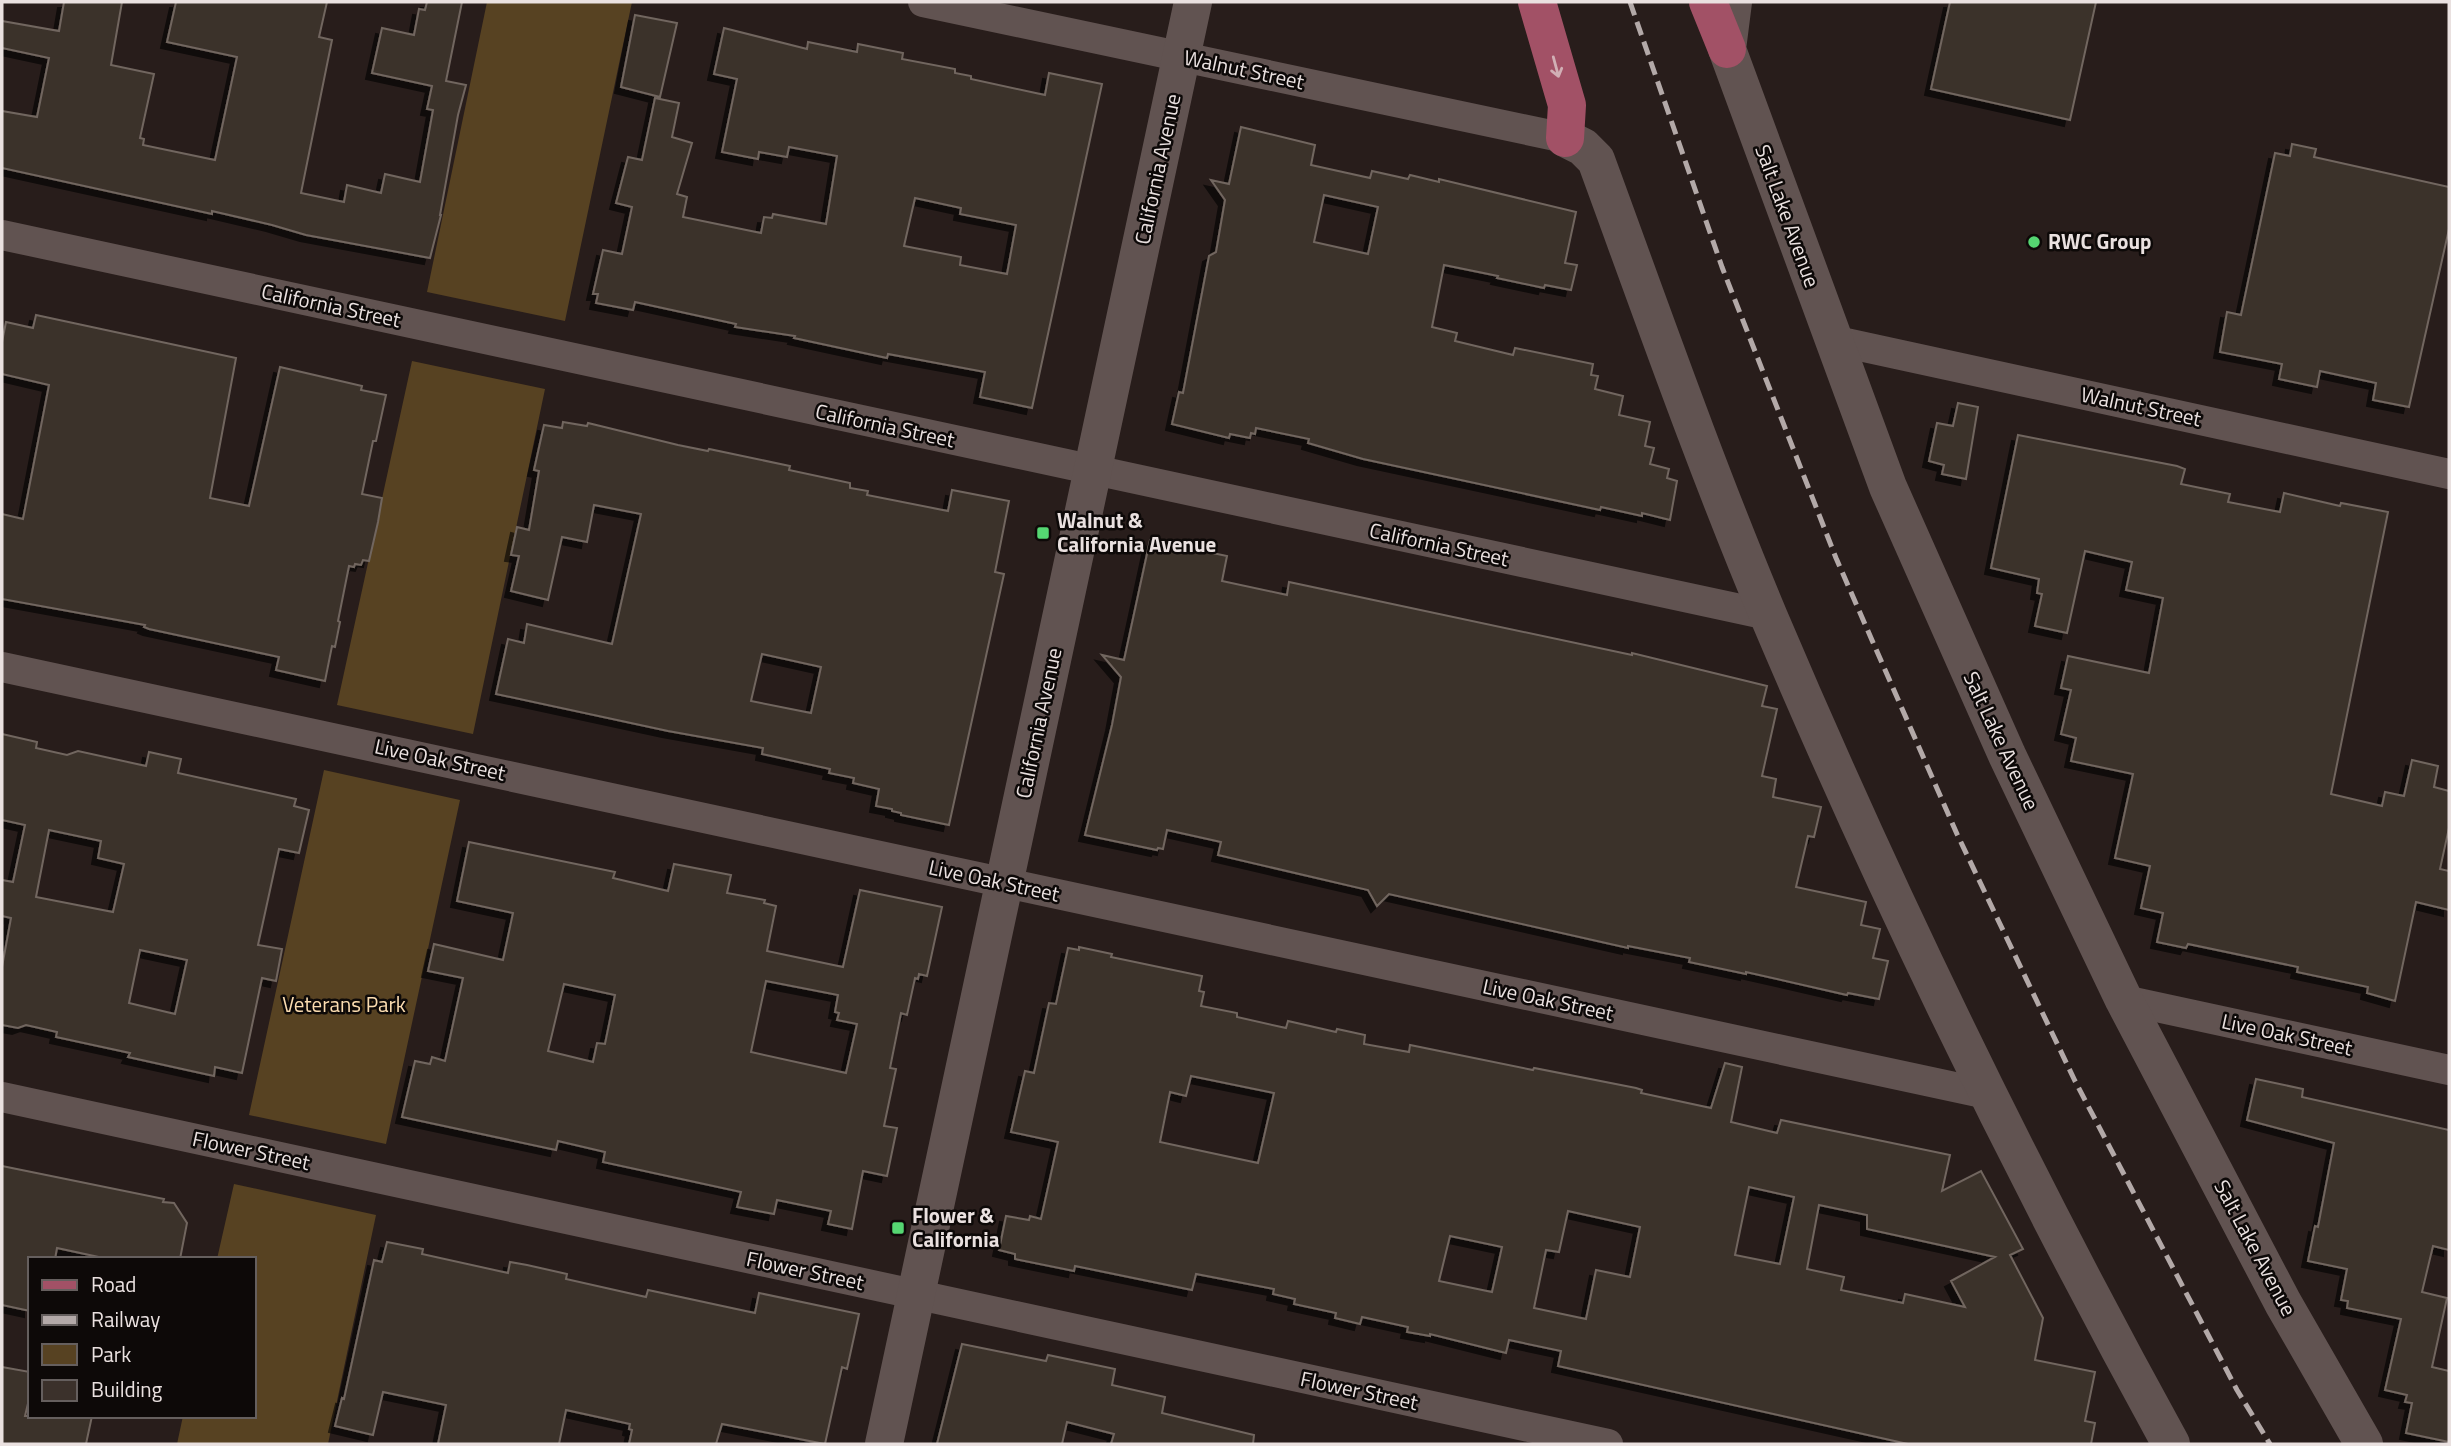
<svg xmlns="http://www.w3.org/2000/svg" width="2451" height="1446" viewBox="0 0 2451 1446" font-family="'Titillium Web',sans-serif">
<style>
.green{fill:#574222}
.building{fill:#3b312b;stroke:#71665f;stroke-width:2;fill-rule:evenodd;filter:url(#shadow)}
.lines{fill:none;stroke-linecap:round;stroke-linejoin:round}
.minor{stroke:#615351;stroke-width:30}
.tertiary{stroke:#615351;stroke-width:38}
.primary{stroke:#a25166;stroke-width:38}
.rail{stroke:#b3a9a8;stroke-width:5;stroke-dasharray:14 7;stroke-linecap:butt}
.oneway{stroke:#d1afb5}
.poi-dot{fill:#55d672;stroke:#0d0908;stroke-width:2.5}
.labels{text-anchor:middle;stroke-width:5;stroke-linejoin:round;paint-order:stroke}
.street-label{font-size:21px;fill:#eae1e0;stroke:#0d0908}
.poi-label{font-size:21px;font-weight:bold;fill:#eae1e0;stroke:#0d0908;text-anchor:start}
.park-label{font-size:21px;fill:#fbdcb0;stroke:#0d0908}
</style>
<defs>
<filter id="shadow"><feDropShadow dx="-6" dy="6" stdDeviation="0" flood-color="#0009"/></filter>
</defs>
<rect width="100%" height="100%" fill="#281d1b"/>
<path class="green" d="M487 2H632L565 321 427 292Z
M412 361 545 389 473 734 337 705Z
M324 770 460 800 386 1144 249 1115Z
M234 1184 376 1215 328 1444H177L183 1416H254V1259H217Z"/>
<path class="building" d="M64 2H122L111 65 154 74 140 138 144 139 143 145 215 160 237 57 167 42 176 2H327L319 37 332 40 301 193 344 202 347 185 381 193 385 174 420 182 433 110 427 109 432 86 372 73 382 28 414 35 419 9 425 10 427 2H462L446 81 466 85 458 115 440 215H441L430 258 306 235 272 225 212 211V214L2 168V111L37 117 49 58 2 48V21L59 31Z
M1950 2H2096L2070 120 1931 89Z
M635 15 677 23 660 97 621 87Z
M724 28 807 49 808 42 857 52 858 44 903 53 902 59 955 69V73L971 76V79L1045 95 1049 73 1102 84 1032 408 980 397 985 372 888 354 887 358 794 338 795 336 735 327 736 324 635 302 633 310 596 303 598 294H593L603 250 622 254 632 207 616 203 628 157 642 160 655 98 679 103 672 137 692 143 677 194 687 197 683 217 761 233 764 217 772 218 773 214 826 224 837 156 789 147 787 157 759 152 758 159 722 152 737 79 714 74ZM915 198 961 208 960 214 1016 225 1007 274 960 265 961 257 904 246Z
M1241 127 1315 145 1311 165 1370 178 1372 171 1408 179 1410 175 1439 182V179L1576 212 1565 263 1577 265 1571 290 1545 285 1544 288 1497 278 1498 276 1444 265 1432 327 1457 333 1455 341 1513 355 1515 348 1593 364 1591 375 1598 376 1595 389 1623 396 1619 415 1650 422 1645 446 1654 448 1650 464 1669 469 1667 478 1677 481 1670 520 1642 513V516L1601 507 1600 510 1363 459 1308 443 1309 439 1256 428 1255 434 1251 433 1250 438 1230 434 1229 438 1172 424 1179 392 1183 393 1209 256 1216 252 1225 200 1211 180 1229 184ZM1324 195 1378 207 1368 254 1314 242Z
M2292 144 2316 149 2314 157 2449 187V229L2409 407 2373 400 2376 383 2320 371 2317 387 2279 379 2282 364 2220 352 2227 312 2241 315 2275 153 2290 156Z
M36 315 236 358 210 498 249 506 280 367 362 386 361 390 386 395 376 441H373L362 494 382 498 378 522 369 561 363 560 361 565 355 564 354 567 349 566 338 621 340 622 335 647 332 646 325 681 276 670 279 657 149 629 144 627 145 625 2 599V514L23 519 49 385 2 374V342L6 322 33 328Z
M1958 403 1978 407 1966 479 1942 474 1944 465 1929 461 1937 423 1953 426Z
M563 422 587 426 588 423 678 445 708 451 709 449 790 466 789 470 850 483V488L868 491 867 495 948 511 952 490 1009 501 995 572 1004 574 949 825 901 815V813L892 811V809L876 806 879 789 853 783 854 778 829 773 830 769 762 754 763 748 668 731 496 694 508 639 524 643 527 624 612 644 641 514 594 505 587 542 562 537 548 600 511 591 519 556 511 555 517 527 529 530 539 471 534 470 544 425 562 428ZM762 654 821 667 811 713 751 701Z
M2018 435 2177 466 2185 469 2181 484 2230 494 2228 502 2280 512 2284 493 2340 506 2341 503 2388 512 2331 794 2382 806 2385 792 2404 796 2412 760 2438 766 2434 787 2449 791V828L2440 869 2449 871V910L2416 902 2395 1001 2367 993 2368 987 2297 972 2298 967 2188 944 2186 948 2157 942 2163 913 2141 908 2150 866 2115 858 2133 774 2071 761 2076 738 2061 734 2071 690 2061 688 2068 656 2149 673 2163 598 2126 590 2132 562 2085 551 2067 633 2035 626 2042 594 2037 593 2039 579 1991 568Z
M1150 540 1227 556 1222 581 1287 595 1289 582 1632 655V653L1767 686 1762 706 1777 709 1762 776 1776 779 1773 797 1821 807 1814 837 1808 836 1796 887 1866 902 1861 925 1880 929 1873 958 1888 961 1879 999 1848 993 1847 995 1746 972V974L1689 962 1690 958 1628 946V948L1389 894 1377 906 1368 890 1218 855 1221 842 1167 830 1163 849 1158 848 1157 850 1085 835 1112 725 1121 677 1102 655 1124 660Z
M2 734 37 742 36 748 67 755 78 751 146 766 149 752 181 759 178 773 296 799 294 806 309 810 299 853 279 849 258 945 282 949 276 981 262 978 242 1073 215 1067 214 1076 128 1057 130 1053 56 1037 57 1032 26 1025 18 1028 2 1025V967L11 918 2 916V880L13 882 25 825 2 820ZM49 830 101 841 98 858 124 864 113 912 36 897ZM140 950 187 960 175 1014 129 1003Z
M469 842 615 872 613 878 668 891 674 864 731 875 727 893 765 900 764 903 776 906 767 951 843 967 860 890 942 907 927 976 919 974 918 979 915 978 907 1015 901 1013 890 1068 896 1069 884 1126 897 1128 887 1176 863 1171 852 1229 828 1224 831 1211 777 1200 774 1214 737 1207 741 1192 603 1162 605 1152 558 1141 556 1150 402 1117 415 1061 430 1064 432 1057 445 1061 463 978 428 971 434 944 503 960 513 913 457 901ZM766 981 838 995 835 1012 839 1013 837 1020 857 1024 846 1073 751 1052ZM564 984 615 995 605 1044 597 1043 593 1062 548 1051Z
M1079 947 1112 954 1111 957 1202 976 1199 991 1204 992 1201 1006 1237 1013V1017L1286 1028 1288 1021 1336 1032 1337 1029 1365 1035 1364 1044 1409 1052 1410 1045 1533 1070 1534 1068 1636 1088 1642 1090 1641 1093 1711 1108 1725 1063 1742 1067 1731 1122 1777 1133 1781 1120 1950 1155 1942 1191 1981 1171 2023 1249 2010 1255 2043 1318 2035 1360 2095 1372 2085 1421 2095 1423 2091 1444H1908L1558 1366 1561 1351 1509 1340 1506 1353 1430 1334V1336L1407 1332 1408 1327 1362 1317 1360 1324 1335 1318 1336 1313 1294 1304 1295 1299 1273 1294 1274 1289 1196 1274 1192 1290 1075 1266 1074 1271 1015 1259V1254L999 1250 1006 1216 1029 1220 1030 1216 1041 1219 1058 1142 1011 1132 1025 1071 1034 1073 1049 1003 1056 1004 1068 948 1079 950ZM1191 1076 1274 1093 1258 1163 1160 1142 1170 1092 1186 1096ZM1749 1187 1794 1197 1780 1264 1735 1255ZM1819 1205 1867 1215V1229L1995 1257 1951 1281 1965 1307 1905 1294 1903 1303 1841 1290 1844 1277 1807 1269ZM1568 1211 1640 1227 1630 1277 1596 1270 1586 1319 1534 1308 1546 1250 1559 1252ZM1450 1236 1502 1247 1492 1292 1439 1281Z
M2256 1079 2303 1089 2302 1097 2449 1130V1250L2433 1246 2422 1292 2447 1298 2432 1367 2449 1371V1442L2406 1433 2412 1403 2405 1402 2407 1395 2385 1390 2401 1319 2347 1308 2348 1301 2341 1300 2347 1269 2308 1261 2315 1226 2318 1227 2334 1143 2247 1120Z
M2 1166 164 1199 163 1202 174 1203 187 1223 180 1259H108L57 1248 55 1259H30V1311L2 1305Z
M387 1242 423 1249 422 1254 508 1273 510 1262 527 1265 567 1274 566 1279 646 1297 648 1290 755 1313 759 1293 859 1314 847 1369 842 1367 825 1444 722 1424 716 1444H629L632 1430 629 1429 630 1424 566 1410 559 1444H438L446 1405 383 1392 373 1435 335 1426 342 1398 344 1399 374 1260 382 1262Z
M962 1344 1046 1361 1048 1355 1115 1369 1112 1385 1165 1397 1162 1413 1254 1435 1253 1444H1111L1114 1434 1067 1422 1062 1444H937Z
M2 1367 30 1372V1395L25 1416H92L86 1444H2Z"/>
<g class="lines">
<path class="minor" d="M923 2 1565 138
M2 235 1768 615
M1832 340 2449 474
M2 667 1987 1094
M2124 1000 2449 1070
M2 1097 1608 1444"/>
<path class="tertiary" d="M1733 2 1727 49 1888 487 2007 755 2124 1000 2283 1303 2364 1444
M1565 138 1583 147 1596 160C1652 313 1706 467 1769 617 1889 900 2023 1175 2171 1444
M884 1444 1193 2"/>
<path class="primary" d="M1537 2 1567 105 1565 138
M1708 2 1727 49"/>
<path class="rail" d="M1630 2 1722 267 1836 558 1957 834 2075 1081 2237 1390 2270 1444"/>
</g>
<defs><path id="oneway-shaft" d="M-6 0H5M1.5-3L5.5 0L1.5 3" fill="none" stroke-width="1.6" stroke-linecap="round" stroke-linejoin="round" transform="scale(1.75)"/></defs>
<use class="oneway" href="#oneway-shaft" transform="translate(1556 67) rotate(75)"/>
<g class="poi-dot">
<circle cx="2034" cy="242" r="7"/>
<rect x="1036" y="526" width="14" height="14" rx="3.5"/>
<rect x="891" y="1221" width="14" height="14" rx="3.5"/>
</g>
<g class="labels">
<g class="street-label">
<text transform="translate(1244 70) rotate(12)" y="7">Walnut Street</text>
<text transform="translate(1158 169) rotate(-78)" y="7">California Avenue</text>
<text transform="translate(1787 216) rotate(70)" y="7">Salt Lake Avenue</text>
<text transform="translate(331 306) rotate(12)" y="7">California Street</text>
<text transform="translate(2141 407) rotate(12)" y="7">Walnut Street</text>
<text transform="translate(885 426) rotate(12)" y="7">California Street</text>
<text transform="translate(1439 545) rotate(12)" y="7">California Street</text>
<text transform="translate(1039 723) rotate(-78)" y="7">California Avenue</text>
<text transform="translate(2001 741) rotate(65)" y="7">Salt Lake Avenue</text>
<text transform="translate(440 760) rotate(12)" y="7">Live Oak Street</text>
<text transform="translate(994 881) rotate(12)" y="7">Live Oak Street</text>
<text transform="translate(1548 1000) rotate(12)" y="7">Live Oak Street</text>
<text transform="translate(2287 1035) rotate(12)" y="7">Live Oak Street</text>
<text transform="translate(251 1151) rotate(12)" y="7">Flower Street</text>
<text transform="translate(2255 1248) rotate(62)" y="7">Salt Lake Avenue</text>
<text transform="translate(805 1271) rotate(12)" y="7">Flower Street</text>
<text transform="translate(1359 1391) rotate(12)" y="7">Flower Street</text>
</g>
<g class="poi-label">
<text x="2048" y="249">RWC Group</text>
<text x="1057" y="528">Walnut &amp;<tspan x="1057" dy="24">California Avenue</tspan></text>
<text x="912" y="1223">Flower &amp;<tspan x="912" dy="24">California</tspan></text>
</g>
<g class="park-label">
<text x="344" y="1012">Veterans Park</text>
</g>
</g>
<rect width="2451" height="1446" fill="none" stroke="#eae1e0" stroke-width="7"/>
<rect x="28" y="1257" width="228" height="161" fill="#0d0908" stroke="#655f5e" stroke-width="2"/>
<rect x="42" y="1280" width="35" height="10" fill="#a25166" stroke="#655f5e" stroke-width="2"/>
<text x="91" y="1292" font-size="21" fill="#eae1e0">Road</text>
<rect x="42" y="1315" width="35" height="10" fill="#b3a9a8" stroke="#655f5e" stroke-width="2"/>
<text x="91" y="1327" font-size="21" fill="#eae1e0">Railway</text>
<rect x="42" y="1344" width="35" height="21" fill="#574222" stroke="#655f5e" stroke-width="2"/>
<text x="91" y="1362" font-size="21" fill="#eae1e0">Park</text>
<rect x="42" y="1380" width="35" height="21" fill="#3b312b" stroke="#655f5e" stroke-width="2"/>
<text x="91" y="1397" font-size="21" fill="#eae1e0">Building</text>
</svg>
